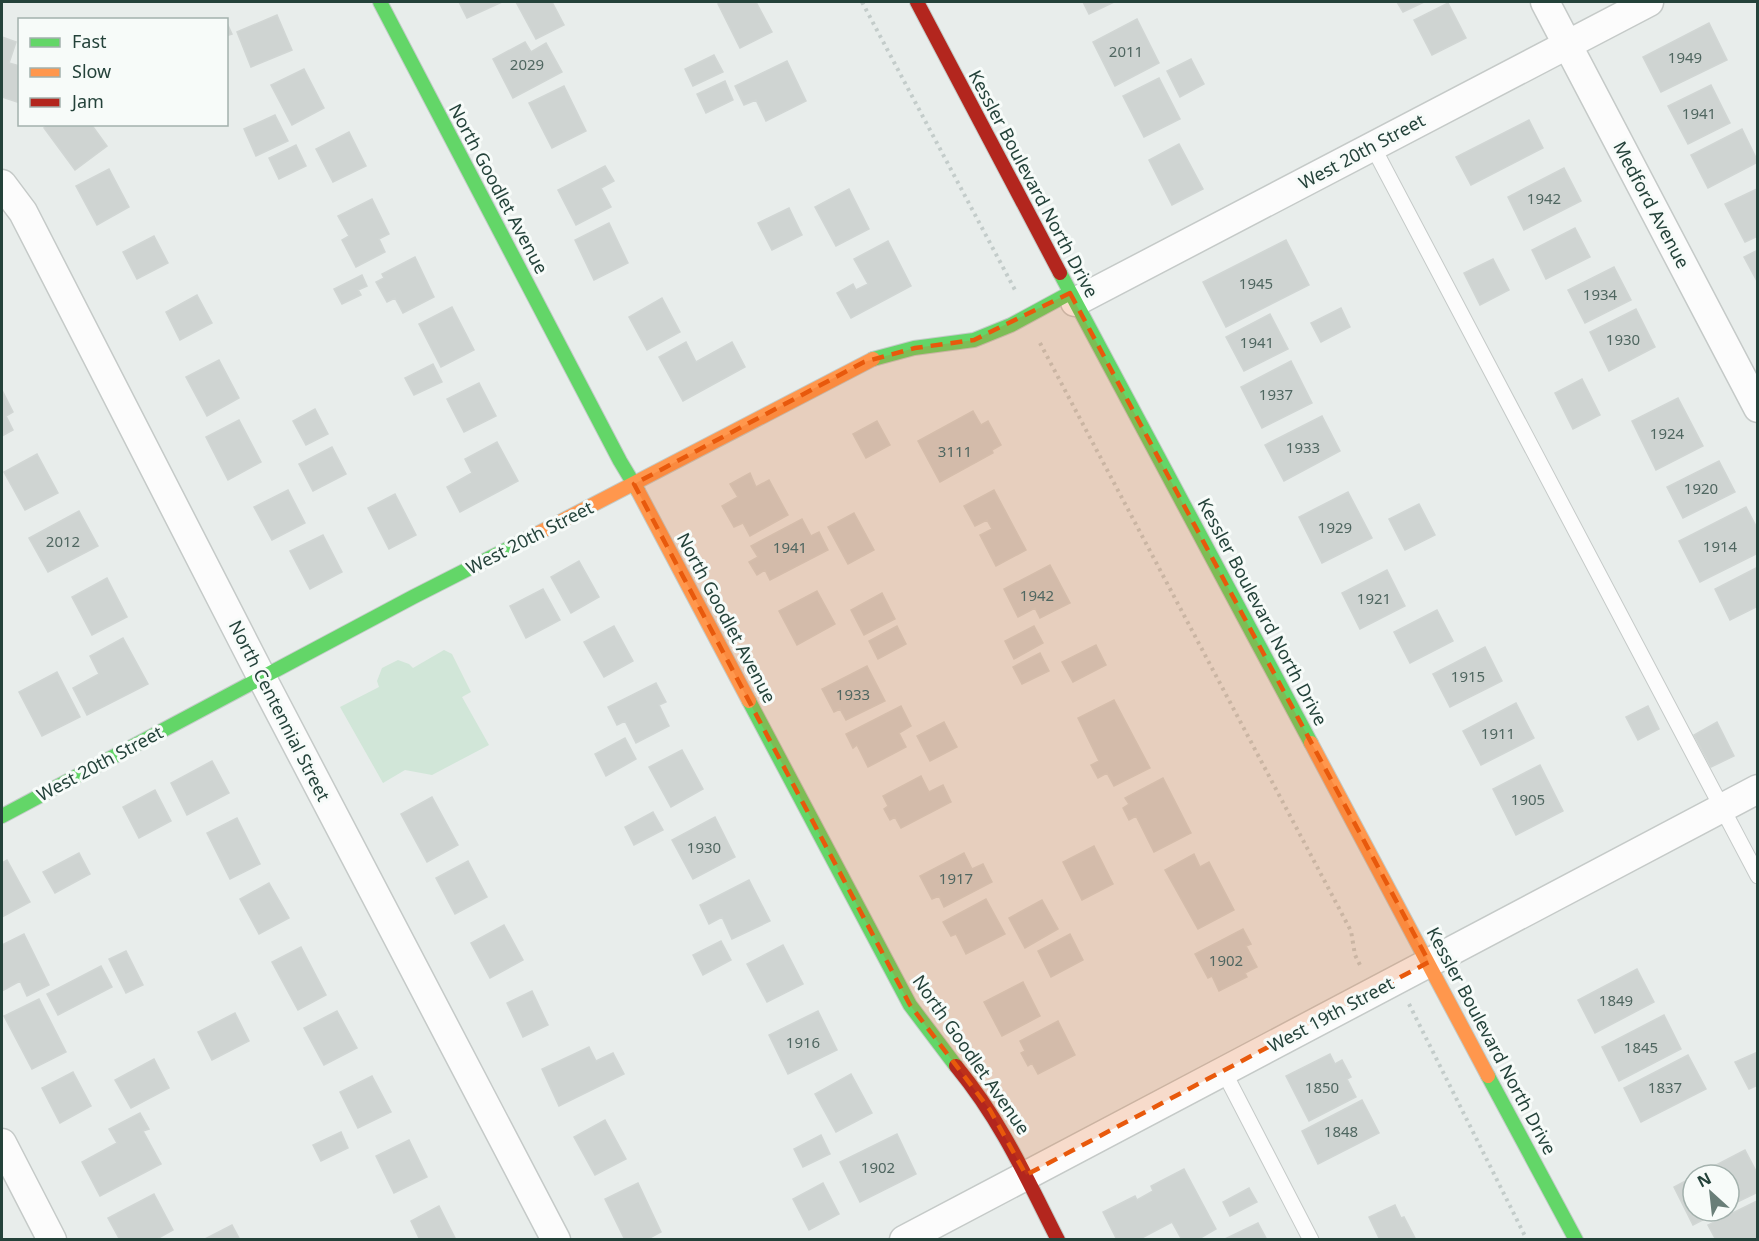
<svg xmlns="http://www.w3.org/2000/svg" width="1759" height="1241" viewBox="0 0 1759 1241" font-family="'Noto Sans',sans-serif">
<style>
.green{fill:#d1e6d8}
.building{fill:#cfd4d2;stroke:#d1d6d4;stroke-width:1.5}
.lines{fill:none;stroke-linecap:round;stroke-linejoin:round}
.lane-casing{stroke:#c5cac8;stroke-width:17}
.street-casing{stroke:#c5cac8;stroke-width:31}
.fast-casing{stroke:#c3cbc8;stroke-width:16}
.slow-casing{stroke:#c3cbc8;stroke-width:16}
.jam-casing{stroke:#c3cbc8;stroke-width:16}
.path{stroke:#c3ccca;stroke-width:4;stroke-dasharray:3 4.5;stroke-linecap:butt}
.lane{stroke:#fcfcfc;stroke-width:15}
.street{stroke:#fcfcfc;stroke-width:28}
.fast{stroke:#63d668;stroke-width:14}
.slow{stroke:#ff974d;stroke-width:14}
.jam{stroke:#b3261e;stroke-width:14}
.marked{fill:#e8590c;fill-opacity:0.2;stroke:#e8590c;stroke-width:4.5;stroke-dasharray:12 8;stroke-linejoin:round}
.labels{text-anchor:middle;stroke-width:6;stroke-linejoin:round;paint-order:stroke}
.number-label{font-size:15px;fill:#506761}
.street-label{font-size:18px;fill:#24423a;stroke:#f7fbf9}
</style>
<rect width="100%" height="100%" fill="#e8edeb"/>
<path class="green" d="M444 650 452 654 471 692 462 697 489 745 432 775 405 770 383 783 340 707 379 687 377 681 382 668 398 660 409 664 413 668Z"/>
<path class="building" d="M459 2H502L467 18Z
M516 2H552L564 25 536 39Z
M723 2H756L772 32 740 48 718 4Z
M1083 2H1114L1089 14Z
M1397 2H1424L1403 12Z
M1448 3 1466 38 1432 55 1414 20Z
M277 15 292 50 251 67 237 32Z
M1137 19 1159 63 1115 86 1093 42Z
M226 21 232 34 226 36Z
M1709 23 1727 60 1661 92 1643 57Z
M2 37 16 42 9 63 20 66V103L2 97Z
M525 42 531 52 546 43 562 72 513 98 493 59Z
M714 55 723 72 693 86 685 69Z
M1191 59 1204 84 1180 97 1167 71Z
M787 61 806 101 766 121 756 100 744 105 735 86Z
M304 69 324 108 292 125 271 85Z
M1159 78 1180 119 1144 137 1123 96Z
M725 81 733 100 706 113 697 94Z
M1711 85 1730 123 1688 144 1668 106Z
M564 86 586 131 552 148 529 103Z
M275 115 288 141 256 156 244 129Z
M1529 120 1543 148 1471 185 1456 157Z
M49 124H91L107 146 75 170 44 128Z
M1742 129 1758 162 1708 188 1691 155Z
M349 132 366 166 333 182 316 149Z
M1179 144 1203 189 1172 205 1149 160Z
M296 145 306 166 279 179 269 158Z
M605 166 614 181 601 188 611 207 576 225 558 190Z
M1564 168 1581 201 1524 230 1508 197Z
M109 169 129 207 97 225 76 186Z
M849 189 869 229 836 246 815 207Z
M1757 189 1758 236 1745 242 1725 204Z
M372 199 389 234 379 239 385 252 356 267 342 240 349 236 338 216Z
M789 208 802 235 772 250 758 223Z
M609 223 628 263 594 280 575 240Z
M1575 228 1590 257 1546 279 1532 250Z
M154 236 168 263 137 279 123 252Z
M1286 240 1309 285 1226 327 1203 282Z
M888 241 911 286 851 318 837 293 853 284 856 290 868 284 854 259Z
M1758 250V283L1744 257Z
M415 257 434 297 403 313 395 298 387 302 376 282 384 278 382 274Z
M1493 259 1509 290 1480 305 1464 273Z
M1614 267 1631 300 1585 323 1568 290Z
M362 275 367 286 358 290 361 295 342 304 334 289Z
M197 295 212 323 180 340 166 312Z
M662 298 680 332 647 350 629 317Z
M452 307 474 350 441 367 419 324Z
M1341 308 1350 327 1321 342 1311 323Z
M1636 309 1655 347 1609 371 1590 332Z
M1270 314 1288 349 1244 371 1226 337Z
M686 342 696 362 732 342 745 367 683 401 659 357Z
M219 360 239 398 207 416 186 377Z
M1291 361 1312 403 1262 428 1241 387Z
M433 364 442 382 414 395 405 378Z
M1582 379 1600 415 1573 429 1555 393Z
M479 383 496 416 464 432 447 399Z
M2 390 13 412 6 416 13 430 2 436Z
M1678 398 1703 446 1656 470 1632 421Z
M315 409 328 434 306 445 293 421Z
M973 411 981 425 988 421 1001 445 992 450 993 453 940 482 918 441Z
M1322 416 1340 451 1284 481 1265 445Z
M239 420 261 462 228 480 206 437Z
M877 421 890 445 866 458 853 434Z
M497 442 518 481 460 512 447 487 472 473 465 459Z
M332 447 346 474 313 491 299 464Z
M37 454 58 493 25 510 4 472Z
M1719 461 1735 492 1683 518 1667 487Z
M750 473 756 487 769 480 788 515 750 536 743 523 734 527 722 506 738 497 730 484Z
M288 490 305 523 272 540 254 507Z
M994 490 1026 550 996 566 980 535 992 529 987 520 975 526 964 506Z
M1348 492 1372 538 1322 563 1299 517Z
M395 494 416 535 389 549 368 508Z
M1419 504 1435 535 1405 550 1389 519Z
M1746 507 1758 530V553L1700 582 1679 541Z
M79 511 98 546 48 572 29 538Z
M854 513 874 550 848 564 828 527Z
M802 519 811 536 819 532 828 550 770 580 765 570 757 575 749 562 758 557 751 546Z
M323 535 342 572 310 589 290 551Z
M579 561 599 597 571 613 551 577Z
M1050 565 1070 603 1040 618 1035 608 1018 617 1004 589Z
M1758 567V606L1730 620 1715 589Z
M1387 570 1405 606 1360 629 1342 593Z
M107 578 127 617 92 635 72 597Z
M543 589 560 620 526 638 510 606Z
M817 591 835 624 797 645 779 611Z
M882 593 895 619 864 635 851 610Z
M1437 610 1453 641 1410 663 1394 632Z
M614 626 633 661 604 677 584 642Z
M897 626 906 644 878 659 869 641Z
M1034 626 1043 643 1014 659 1005 641Z
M123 638 148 684 87 715 73 688 99 674 90 656Z
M1096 645 1106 665 1073 682 1062 662Z
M1485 647 1502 681 1450 707 1433 674Z
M1040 653 1049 671 1022 684 1013 667Z
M867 666 885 701 846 720 840 709 834 712 822 689Z
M57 672 80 717 42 736 19 692Z
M656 683 666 702 659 705 669 726 636 743 625 721 617 725 608 707Z
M1114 700 1150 768 1114 786 1107 773 1098 778 1091 765 1099 761 1078 718Z
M1516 703 1534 738 1481 765 1463 731Z
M901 706 911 726 899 733 906 747 868 767 857 745 853 748 846 734Z
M1648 706 1659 729 1638 740 1626 717Z
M944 722 957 747 930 761 917 736Z
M1717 722 1734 756 1711 767 1694 735Z
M625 738 636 759 606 776 595 754Z
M682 750 703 789 671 807 649 767Z
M212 761 229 793 187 815 171 783Z
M1540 765 1563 811 1516 835 1493 789Z
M921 776 929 792 943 785 951 802 901 828 895 817 890 820 884 809 888 806 883 796Z
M1163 778 1191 833 1154 852 1136 816 1129 820 1123 808 1129 804 1125 798Z
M155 790 171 821 139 838 123 807Z
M432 797 458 845 427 862 401 814Z
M653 812 663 830 634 845 625 827Z
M715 817 735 857 693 879 672 840Z
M237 818 260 864 230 879 207 833Z
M1094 846 1113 884 1082 900 1063 862Z
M79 853 90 874 55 893 43 872Z
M964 853 972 869 983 864 992 882 944 907 939 896 932 899 920 876Z
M1194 854 1200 867 1209 862 1234 910 1198 929 1165 870Z
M7 860 30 902 2 917V863Z
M468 861 487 897 455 914 436 878Z
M749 880 770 921 732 939 722 917 709 924 700 905Z
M269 883 289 918 259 934 240 899Z
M986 899 1005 934 966 954 956 934 951 936 943 922Z
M1042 900 1058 929 1025 948 1009 918Z
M504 925 523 960 490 978 471 943Z
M1243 929 1251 944 1246 946 1257 967 1245 973 1247 977 1219 991 1212 976 1208 978 1195 954Z
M24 934 49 985 27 996 20 981 2 991V945Z
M1070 934 1083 960 1051 977 1038 951Z
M721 941 731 960 703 975 693 955Z
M783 945 803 984 767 1002 747 964Z
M301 947 326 995 298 1010 272 962Z
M126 951 143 985 126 993 109 959Z
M101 966 112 987 58 1015 47 994Z
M1637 969 1654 1002 1595 1033 1578 1000Z
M1023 982 1040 1016 1002 1036 984 1002Z
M532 991 548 1025 523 1037 507 1003Z
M39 999 66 1052 32 1069 4 1016Z
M337 1011 357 1048 324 1065 304 1028Z
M818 1011 837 1050 788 1074 769 1035Z
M235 1013 249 1041 212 1060 198 1032Z
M1664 1015 1681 1049 1619 1081 1602 1047Z
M1058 1021 1075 1055 1038 1074 1032 1063 1028 1066 1021 1053 1025 1051 1020 1041Z
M589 1047 596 1061 613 1053 624 1074 559 1106 542 1069Z
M1758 1052V1085L1749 1089 1735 1062Z
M1330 1054 1335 1064 1342 1060 1351 1077 1347 1079 1356 1097 1309 1121 1286 1076Z
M1688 1055 1706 1089 1641 1122 1624 1088Z
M154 1059 169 1088 131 1108 115 1080Z
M73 1072 91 1106 60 1123 42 1088Z
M851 1074 872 1113 836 1132 815 1094Z
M372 1076 391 1112 358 1128 340 1092Z
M1362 1100 1379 1133 1318 1164 1302 1131Z
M140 1113 149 1129 143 1131 161 1164 100 1196 82 1162 117 1143 109 1129Z
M605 1120 626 1159 595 1175 574 1137Z
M341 1132 348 1148 321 1161 313 1145Z
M897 1134 916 1174 860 1202 840 1162Z
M821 1135 830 1154 803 1167 794 1149Z
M409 1140 427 1177 394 1193 376 1156Z
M1745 1150 1758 1175V1192L1729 1206V1175H1697Z
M1184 1169 1216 1229 1197 1240H1182L1172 1222 1138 1240H1117L1103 1212 1135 1196 1137 1200 1153 1191 1151 1186Z
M1693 1177V1211H1720L1693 1225 1674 1187Z
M638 1183 661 1232 646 1240H625L605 1199Z
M823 1183 839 1214 809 1230 793 1199Z
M1249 1188 1257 1202 1230 1216 1223 1202Z
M154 1194 173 1230 155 1240H120L108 1218Z
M1757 1201 1758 1240H1716L1708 1225Z
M1395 1205 1401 1218 1404 1217 1416 1240H1380L1369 1217Z
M439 1206 456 1240H420L411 1221Z
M1258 1223 1267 1240 1225 1239Z
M232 1225 240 1240H206L205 1239Z"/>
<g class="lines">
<g class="lane-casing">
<path id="lane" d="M1373 147 1758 876
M1224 1072 1311 1240"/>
</g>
<g class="street-casing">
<path id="street" d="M1545 2 1758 408
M2 184 23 212 262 678 556 1240
M1075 302 1649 2
M2 1143 52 1240
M904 1240 1758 789"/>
</g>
<g class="fast-casing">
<path id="fast" d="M380 2 620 461 638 491
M1060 273 1311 743
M873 359 914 348 974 340 1011 325 1070 293
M749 701 910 1005 956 1066
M2 816 413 597 527 539
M1488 1076 1576 1240"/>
</g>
<g class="slow-casing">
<path id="slow" d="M638 491 749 701
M527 539 873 359
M1311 743 1488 1076"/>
</g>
<g class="jam-casing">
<path id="jam" d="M917 2 1060 273
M956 1066C1002 1122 1026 1177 1058 1240"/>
</g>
<path class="path" d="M862 2 1015 290
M1040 343 1351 931 1355 955 1361 967
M1409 1004 1527 1240"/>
<use href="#lane" class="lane"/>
<use href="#street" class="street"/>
<use href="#fast" class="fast"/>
<use href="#slow" class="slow"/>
<use href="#jam" class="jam"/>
</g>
<path class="marked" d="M1070 293 1429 962 1026 1175 990 1110 910 1005 634 484 864 362 915 348 974 340Z"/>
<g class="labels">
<g class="number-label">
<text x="1126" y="57">2011</text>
<text x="1685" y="63">1949</text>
<text x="527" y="70">2029</text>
<text x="1699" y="119">1941</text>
<text x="1544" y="204">1942</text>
<text x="1256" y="289">1945</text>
<text x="1600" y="300">1934</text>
<text x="1623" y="345">1930</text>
<text x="1257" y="348">1941</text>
<text x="1276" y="400">1937</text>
<text x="1667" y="439">1924</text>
<text x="1303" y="453">1933</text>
<text x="955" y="457">3111</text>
<text x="1701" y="494">1920</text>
<text x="1335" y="533">1929</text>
<text x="63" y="547">2012</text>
<text x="1720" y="552">1914</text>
<text x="790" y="553">1941</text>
<text x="1037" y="601">1942</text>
<text x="1374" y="604">1921</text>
<text x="1468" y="682">1915</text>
<text x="853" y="700">1933</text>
<text x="1498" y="739">1911</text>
<text x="1528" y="805">1905</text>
<text x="704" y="853">1930</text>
<text x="956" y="884">1917</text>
<text x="1226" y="966">1902</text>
<text x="1616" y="1006">1849</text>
<text x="803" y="1048">1916</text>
<text x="1641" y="1053">1845</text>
<text x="1322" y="1093">1850</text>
<text x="1665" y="1093">1837</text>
<text x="1341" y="1137">1848</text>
<text x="878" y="1173">1902</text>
</g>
<g class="street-label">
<text transform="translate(1362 152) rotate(-28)" y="6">West 20th Street</text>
<text transform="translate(1033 184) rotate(62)" y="6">Kessler Boulevard North Drive</text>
<text transform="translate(498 189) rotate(62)" y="6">North Goodlet Avenue</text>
<text transform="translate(1651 205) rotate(62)" y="6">Medford Avenue</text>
<text transform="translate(530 538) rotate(-27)" y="6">West 20th Street</text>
<text transform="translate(1262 612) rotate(62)" y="6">Kessler Boulevard North Drive</text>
<text transform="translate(726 618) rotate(62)" y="6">North Goodlet Avenue</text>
<text transform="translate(279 711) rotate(63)" y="6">North Centennial Street</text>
<text transform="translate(100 764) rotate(-28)" y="6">West 20th Street</text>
<text transform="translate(1331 1015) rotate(-28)" y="6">West 19th Street</text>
<text transform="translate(1491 1041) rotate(62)" y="6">Kessler Boulevard North Drive</text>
<text transform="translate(971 1055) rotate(55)" y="6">North Goodlet Avenue</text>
</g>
</g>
<rect width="1759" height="1241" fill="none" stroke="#24423a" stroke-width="6"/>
<rect x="18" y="18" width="210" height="108" fill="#f7fbf9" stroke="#a3b1ad" stroke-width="1.5"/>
<rect x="30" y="38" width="30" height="9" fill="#63d668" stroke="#a3b1ad" stroke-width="1.5"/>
<text x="72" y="48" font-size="18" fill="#24423a">Fast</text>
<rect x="30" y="68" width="30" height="9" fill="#ff974d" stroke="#a3b1ad" stroke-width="1.5"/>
<text x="72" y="78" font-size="18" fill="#24423a">Slow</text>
<rect x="30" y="98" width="30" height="9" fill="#b3261e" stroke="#a3b1ad" stroke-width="1.5"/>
<text x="72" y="108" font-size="18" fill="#24423a">Jam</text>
<g transform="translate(1711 1193) rotate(333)"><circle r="28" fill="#f7fbf9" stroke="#a3b1ad" stroke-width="1.5"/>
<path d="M0-4.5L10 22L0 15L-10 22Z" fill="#697e78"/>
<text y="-9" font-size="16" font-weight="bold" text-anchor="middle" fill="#24423a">N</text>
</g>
</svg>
